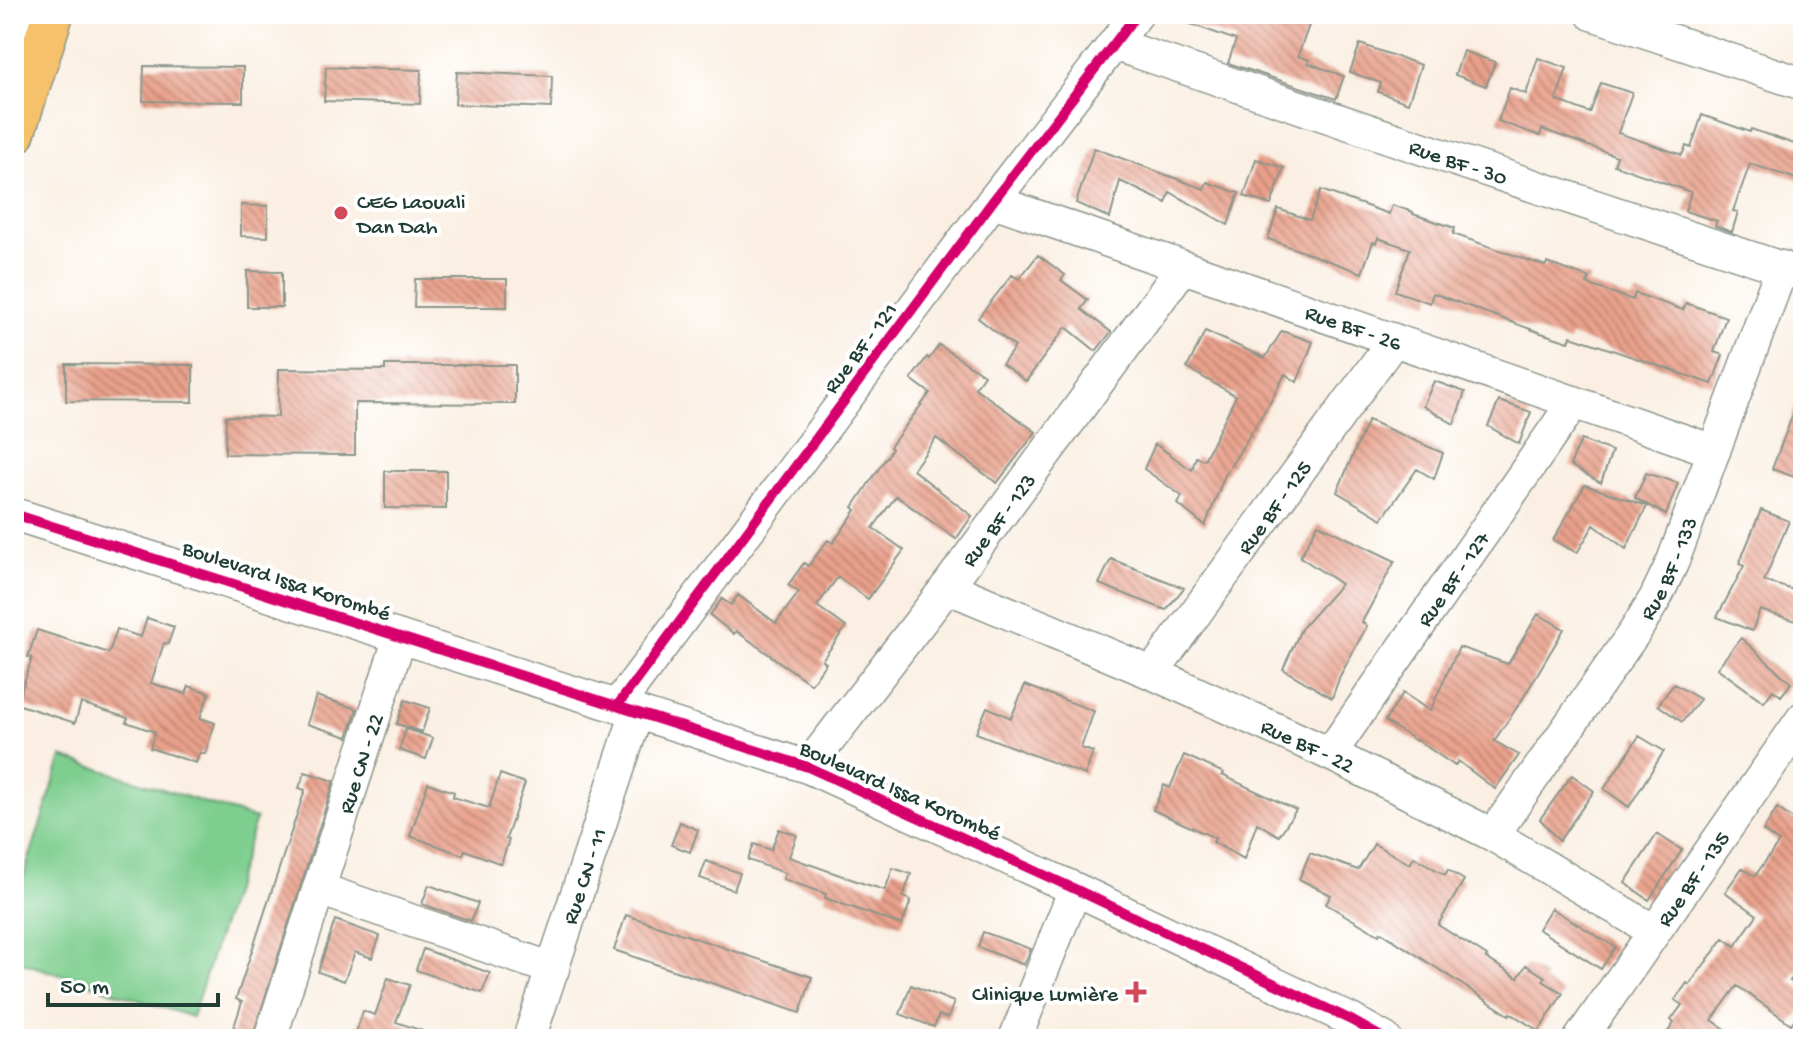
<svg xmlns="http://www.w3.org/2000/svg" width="1817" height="1053" viewBox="0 0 1817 1053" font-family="'Gochi Hand',sans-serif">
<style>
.grass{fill:#7ece8f;stroke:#4e8662;stroke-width:2}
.building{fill:url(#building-back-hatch)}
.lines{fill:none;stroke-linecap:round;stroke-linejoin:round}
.minor-casing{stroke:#8c968b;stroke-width:35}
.major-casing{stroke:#8c968b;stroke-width:43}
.minor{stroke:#fff;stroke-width:32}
.major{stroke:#f5c16b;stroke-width:40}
.cycleway-casing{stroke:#fff;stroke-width:15}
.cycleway{stroke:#d6006c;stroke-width:10}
.poi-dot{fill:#d1495b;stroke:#fff;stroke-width:3}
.labels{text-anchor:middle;stroke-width:8;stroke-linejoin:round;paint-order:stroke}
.street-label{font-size:22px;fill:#1f3d34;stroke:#fff}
.poi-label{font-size:22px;fill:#1f3d34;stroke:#fff;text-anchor:start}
</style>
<defs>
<pattern id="building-back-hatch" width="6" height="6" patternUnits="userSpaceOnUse" patternTransform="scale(2)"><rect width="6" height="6" fill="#e9a08b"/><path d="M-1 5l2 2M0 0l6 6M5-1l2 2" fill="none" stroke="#bc8472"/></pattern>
</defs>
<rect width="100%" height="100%" fill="#fff"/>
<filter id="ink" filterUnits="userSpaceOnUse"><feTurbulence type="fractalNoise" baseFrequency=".0125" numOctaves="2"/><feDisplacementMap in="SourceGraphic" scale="16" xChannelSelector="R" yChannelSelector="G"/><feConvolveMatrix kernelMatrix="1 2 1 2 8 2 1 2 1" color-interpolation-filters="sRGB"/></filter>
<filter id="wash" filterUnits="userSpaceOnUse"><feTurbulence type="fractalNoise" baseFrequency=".006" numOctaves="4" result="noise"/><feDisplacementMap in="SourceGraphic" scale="32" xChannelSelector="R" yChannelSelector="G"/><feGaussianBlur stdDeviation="1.8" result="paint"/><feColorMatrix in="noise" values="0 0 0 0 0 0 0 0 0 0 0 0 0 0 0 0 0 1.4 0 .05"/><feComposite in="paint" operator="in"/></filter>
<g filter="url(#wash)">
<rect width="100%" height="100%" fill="#faefe2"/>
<path class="grass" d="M62 757 256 819 192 1017 14 960V906Z"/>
<g id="blocks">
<path class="building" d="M1171 14H1228L1260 25 1262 14H1313L1298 56 1309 60 1308 63 1344 76 1336 99 1228 63 1236 40 1171 17Z
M1360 44 1421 65 1408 103 1378 92 1381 83 1350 72Z
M1463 51 1495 62 1486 86 1455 75Z
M1538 58 1567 68 1556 100 1590 113 1601 83 1632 93 1618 133 1682 155 1686 146 1691 148 1702 115 1750 132 1751 129 1803 147V181L1750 164 1733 211 1738 212 1732 232 1715 226 1717 221 1685 211 1691 192 1614 165 1617 156 1542 129 1540 136 1498 121 1510 88 1526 94Z
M144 66 243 67V102L143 101Z
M326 67 421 70 420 104 324 101Z
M457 72 552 76 551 108 455 104Z
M1094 148 1204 189 1207 182 1239 193 1228 225 1170 192 1166 203 1120 181 1110 218 1076 203Z
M1256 159 1284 168 1271 205 1244 196Z
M1321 190 1389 214 1392 205 1413 212V214L1455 228 1453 234 1545 266 1547 263 1590 278 1587 284 1633 300 1635 293 1683 310 1686 303 1726 317 1714 352 1723 355 1712 384 1571 336 1569 342 1541 333 1433 293 1430 303 1395 291 1410 249 1378 238 1376 243 1373 242 1362 273 1268 239 1278 209 1310 220Z
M241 205 268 206V237L241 236Z
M1038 255 1065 275 1061 280 1088 300 1081 309 1111 332 1096 351 1066 327 1026 381 1002 364 1015 347 978 318 1012 275 1019 279Z
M247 271 282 272V307H247Z
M415 279H507V307H414Z
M1205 331 1265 358 1282 331 1313 342 1297 382 1285 374 1271 401 1225 475 1205 526 1178 504 1182 496 1144 469 1155 444 1192 470 1196 457 1204 460 1236 396 1187 368Z
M939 345 984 375 975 388 1036 432 997 483 936 438 913 470 972 516 956 539 896 496 873 528 904 550 868 599 838 577 817 606 846 627 822 660 826 663 811 684 736 631 734 634 710 615 722 599 731 605 738 595 776 623 799 592 788 585 804 563 808 566 828 540 833 543 856 510 853 507 892 449 890 447 930 393 911 379 927 357 929 359Z
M66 364 193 365V402L66 401Z
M385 365H515V404L355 403V455L225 454 226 416 278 417 279 369 385 370Z
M1434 381 1465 392 1454 424 1423 406Z
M1801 393 1803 394V480L1772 469Z
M1499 401 1531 412 1519 444 1488 426Z
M1368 420 1443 453 1434 479 1417 469 1382 519 1337 492Z
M1581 440 1612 451 1601 483 1570 465Z
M385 471H446V509L385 508Z
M1646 473 1678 483 1666 515 1635 498Z
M1585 485 1647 506 1626 549 1594 525 1577 553 1553 540Z
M1761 510 1789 521 1764 581 1803 593V623L1760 610 1752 631 1717 617 1744 566 1739 564Z
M1318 524 1395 561 1362 622 1367 626 1340 676 1332 698 1283 669 1301 629 1341 584 1300 557Z
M1111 559 1184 588 1166 610 1099 584Z
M1538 614 1564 629 1522 700 1494 741 1519 755 1495 789 1458 761 1455 766 1417 740 1416 741 1385 721 1403 693 1430 711 1459 647 1508 664Z
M147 618 174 627 168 644 164 643 151 683 186 694 189 686 209 693 200 718 215 723 205 754 200 752 196 763 150 748 155 732 126 722 128 718 81 703 75 723 17 704 32 658 28 657 37 630 109 653 117 629 141 637Z
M1741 638 1791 683 1781 696 1773 690 1764 702 1717 668Z
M1674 684 1700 699 1682 722 1658 705Z
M1025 685 1094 711 1081 748 1093 752 1085 775 976 733 987 707 1011 718Z
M316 696 357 709 348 737 307 724Z
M405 700 430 708 422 732 397 724Z
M406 729 433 738 426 759 399 750Z
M1639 736 1664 751 1629 807 1604 789Z
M1184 755 1224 773 1222 775 1296 810 1279 836 1257 823 1244 859 1213 842 1215 838 1153 810 1164 785 1170 788Z
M305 772 334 781 252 1039H230L242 1002 236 999 305 790 299 788Z
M500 774 525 783 506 839 509 840 501 864 465 850 463 855 410 836 428 783 454 792 453 797 489 808Z
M1572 775 1594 791 1559 841 1540 819Z
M1777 808 1803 826V961L1790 981 1803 990V1008L1791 1024 1737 986 1712 1020 1740 1039H1663L1674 1023 1671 1020 1682 1005 1675 1000 1687 983 1689 985 1724 938 1735 946 1757 915 1725 892 1742 868 1755 876 1779 842 1763 831Z
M680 822 698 830 690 852 671 845Z
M779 829 797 835 789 857 865 884 885 890 893 868 911 874 903 897 911 900 902 925 825 898 826 894 783 879 785 873 748 860 754 844 771 850Z
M1657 834 1682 850 1649 900 1625 883Z
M1374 844 1410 864 1414 857 1445 875 1448 870 1464 880 1438 925 1487 956 1486 958 1518 978 1526 965 1545 977 1543 981 1563 993 1539 1031 1510 1013 1509 1015 1381 932 1379 935 1326 904 1331 895 1299 879 1310 853 1358 870Z
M706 861 740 873 734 890 700 878Z
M429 885 478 903 471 921 422 904Z
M1551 908 1615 947 1601 969 1538 929Z
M626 915 812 977 800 1013 614 950Z
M335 920 380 936 372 958 355 952 344 981 318 972Z
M983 932 1031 949 1024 965 978 947Z
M423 949 490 973 482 993 416 970Z
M388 978 410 985 396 1022 437 1036 436 1039H366L355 1035 363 1011 375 1015Z
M911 985 954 1002 948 1018 939 1015 934 1027 900 1014Z"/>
</g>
</g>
<g filter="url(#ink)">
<use href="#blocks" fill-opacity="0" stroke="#8c968b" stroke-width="2"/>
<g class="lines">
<g class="minor-casing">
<g id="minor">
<path d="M1592 14 1803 84"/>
<path d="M14 16 27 20"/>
<path id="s1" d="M1114 44 1462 162 1803 275"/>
<path id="s2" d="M993 201 1714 451"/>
<path d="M14 514 808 767 1075 889 1351 1020 1385 1039"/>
<path id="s3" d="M947 587 1152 673 1330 754 1493 835 1654 931"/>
<path id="s4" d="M1152 673 1394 340"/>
<path d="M617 706 993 201 1137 14"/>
<path id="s5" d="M1330 754 1574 402"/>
<path id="s6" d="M808 767 947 587 1183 267"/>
<path id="s7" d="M1493 835 1636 630 1656 597 1673 561 1782 267"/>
<path d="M319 889 553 969"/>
<path id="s8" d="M270 1039 400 637"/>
<path id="s9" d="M529 1039 637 712"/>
<path d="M1015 1039 1075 889"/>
<path id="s10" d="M1580 1039 1803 718"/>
</g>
</g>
<g class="major-casing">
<path id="major" d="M14 134 53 14"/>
</g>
<use href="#minor" class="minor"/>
<use href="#major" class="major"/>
<g class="cycleway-casing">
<path id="cycleway" d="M14 514 808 767 1075 889 1351 1020 1385 1039
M617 706 993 201 1137 14"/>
</g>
<use href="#cycleway" class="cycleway"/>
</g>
</g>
<g class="poi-dot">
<circle cx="341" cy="213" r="8"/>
<path d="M1132 980h8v8h8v8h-8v8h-8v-8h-8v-8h8z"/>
</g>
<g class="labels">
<g class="street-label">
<text dy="8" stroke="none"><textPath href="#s1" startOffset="364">Rue BF - 30</textPath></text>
<text dy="8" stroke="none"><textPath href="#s2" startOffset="382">Rue BF - 26</textPath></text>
<text transform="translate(859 347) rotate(-53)" y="8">Rue BF - 121</text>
<text dy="8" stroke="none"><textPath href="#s4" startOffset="206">Rue BF - 125</textPath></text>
<text dy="8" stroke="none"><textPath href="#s6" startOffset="312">Rue BF - 123</textPath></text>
<text dy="8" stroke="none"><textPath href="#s7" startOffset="320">Rue BF - 133</textPath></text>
<text dy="8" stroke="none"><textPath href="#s5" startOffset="214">Rue BF - 127</textPath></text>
<text transform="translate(287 579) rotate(18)" y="8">Boulevard Issa Korombé</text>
<text dy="8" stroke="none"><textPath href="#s3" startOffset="394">Rue BF - 22</textPath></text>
<text dy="8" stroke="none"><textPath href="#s8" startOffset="290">Rue CN - 22</textPath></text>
<text transform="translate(901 789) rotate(24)" y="8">Boulevard Issa Korombé</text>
<text dy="8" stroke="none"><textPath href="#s9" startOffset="172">Rue CN - 11</textPath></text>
<text dy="8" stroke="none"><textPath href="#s10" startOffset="196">Rue BF - 135</textPath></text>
</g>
<g class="poi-label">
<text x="357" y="208">CEG Laouali<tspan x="357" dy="25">Dan Dah</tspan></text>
<text x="1118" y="1000" text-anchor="end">Clinique Lumière</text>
</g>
</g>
<rect width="1817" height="1053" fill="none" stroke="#fff" stroke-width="48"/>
<path d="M48 993v12h170v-12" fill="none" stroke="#1f3d34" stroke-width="4"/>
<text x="60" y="993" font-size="24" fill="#1f3d34" stroke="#ffffff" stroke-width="6" paint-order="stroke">50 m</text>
</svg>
